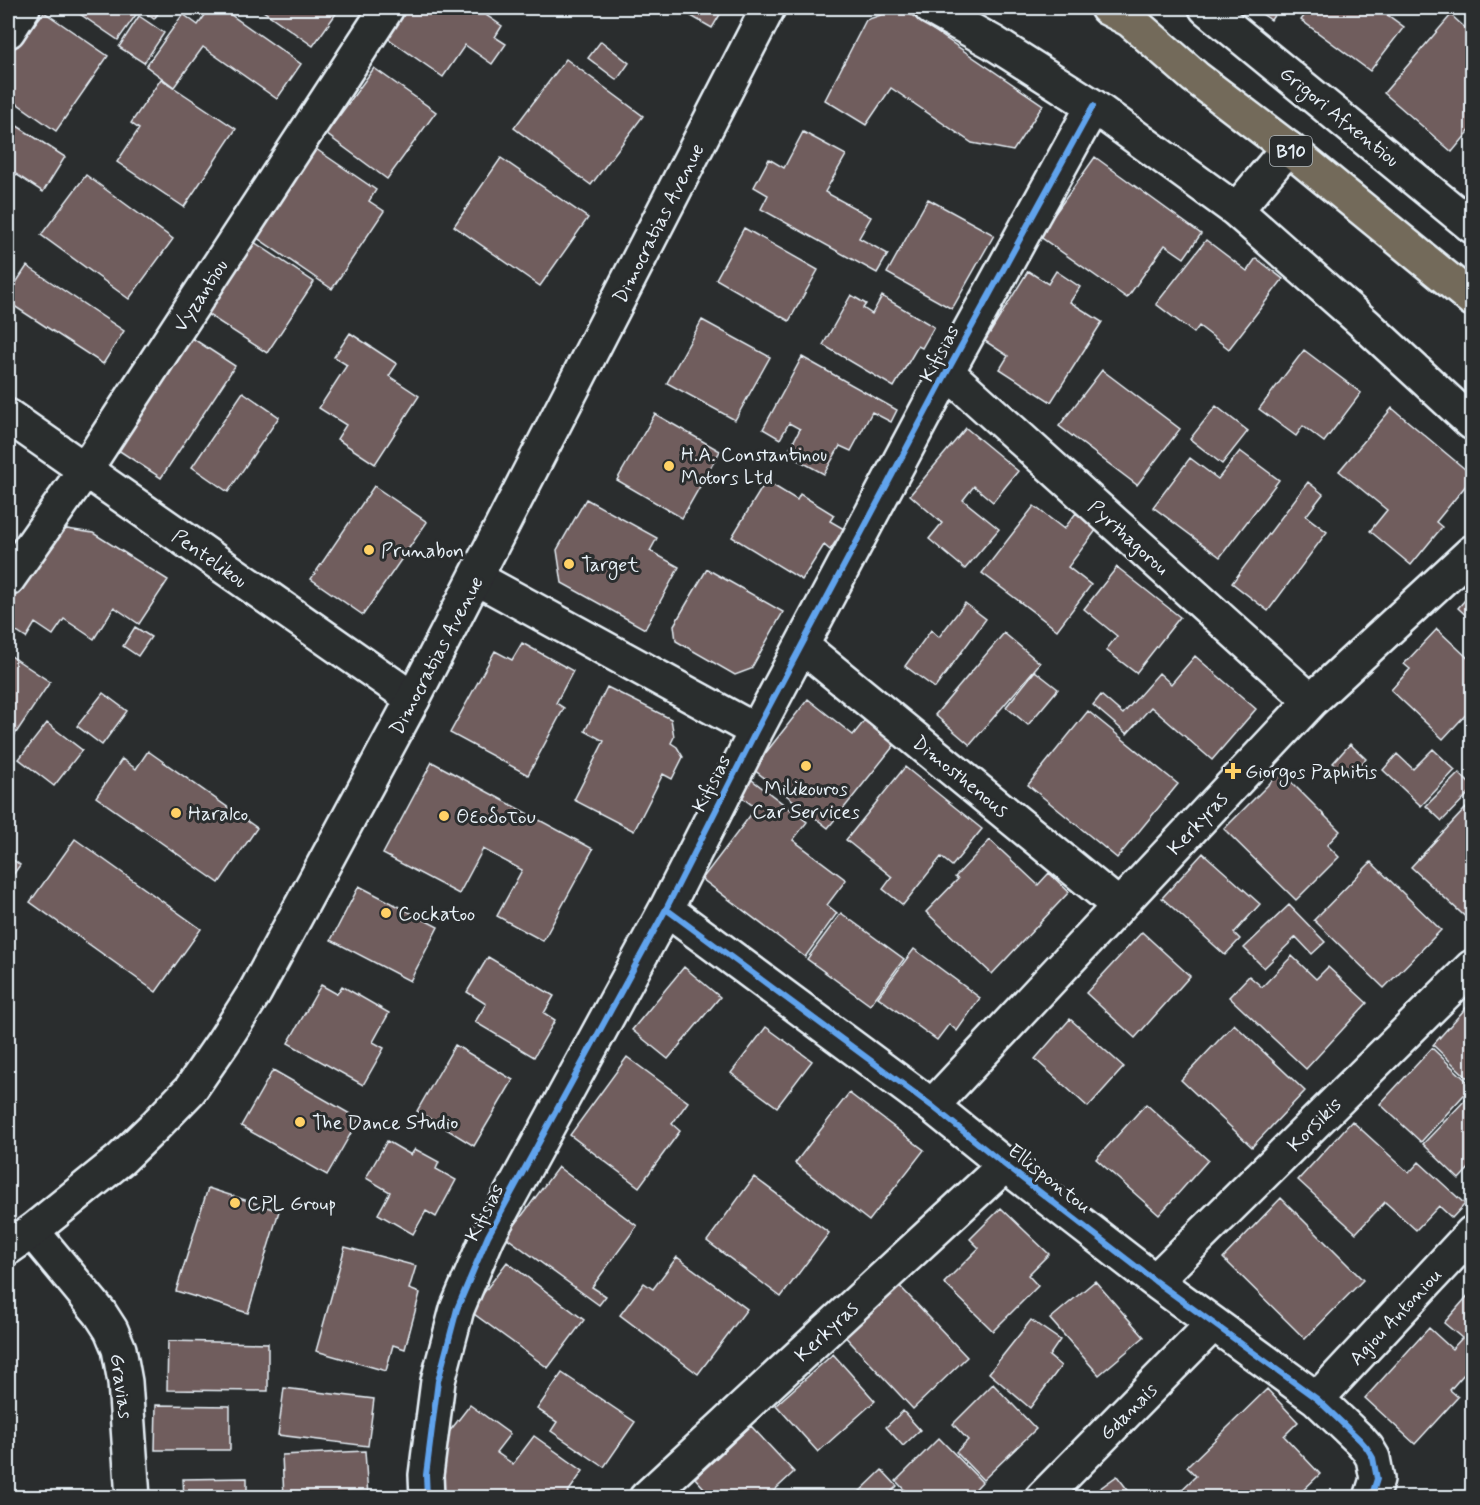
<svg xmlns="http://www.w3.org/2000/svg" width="1480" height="1505" viewBox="0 0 1480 1505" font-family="Mynerve,sans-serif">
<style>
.building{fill:#705d5d;stroke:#e8f1f8;stroke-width:1.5}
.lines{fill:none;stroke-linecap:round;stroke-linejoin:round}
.minor-casing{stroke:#e8f1f8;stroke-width:38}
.secondary-casing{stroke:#e8f1f8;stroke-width:38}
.primary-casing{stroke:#e8f1f8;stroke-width:38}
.minor{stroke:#2a2d2e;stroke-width:33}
.secondary{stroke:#2a2d2e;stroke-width:33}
.primary{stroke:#736b5a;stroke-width:33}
.cycleway-casing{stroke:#2a2d2e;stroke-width:10}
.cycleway{stroke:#60a3ed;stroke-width:6}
.poi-dot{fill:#ffd166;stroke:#2a2d2e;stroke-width:2}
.labels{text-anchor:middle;stroke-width:6;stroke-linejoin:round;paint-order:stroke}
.shield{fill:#2a2d2e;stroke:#afb6bb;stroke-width:1.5}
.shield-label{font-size:18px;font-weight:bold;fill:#e8f1f8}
.street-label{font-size:20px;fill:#e8f1f8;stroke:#2a2d2e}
.poi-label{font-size:20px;fill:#e8f1f8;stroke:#2a2d2e;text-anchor:start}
</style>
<rect width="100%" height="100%" fill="#2a2d2e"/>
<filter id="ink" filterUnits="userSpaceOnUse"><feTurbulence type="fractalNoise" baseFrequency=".0167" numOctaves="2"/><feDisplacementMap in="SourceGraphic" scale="12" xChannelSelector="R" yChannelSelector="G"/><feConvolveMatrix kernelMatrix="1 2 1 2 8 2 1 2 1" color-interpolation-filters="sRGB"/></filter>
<g filter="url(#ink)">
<path class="building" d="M71 8H162L154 19 140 9 118 40Z
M210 8H221L301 64 277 99 203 47 174 87 146 66 183 14 198 25Z
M259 8H340L313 46Z
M407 8H417L421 10 422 8H491L486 15 502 26 495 37 506 44 492 64 465 45 443 77 386 37Z
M696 8H724L712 28 691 16Z
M901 8 1043 105 1013 151 972 143 891 88 866 125 825 100 866 20Z
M1253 8H1279L1271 20Z
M1310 8H1378L1404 27 1370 71 1301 20Z
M44 12 108 56 56 131 8 97V62L12 56 8 53V34L20 16 34 25Z
M1451 15 1472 34V128L1452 152 1384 93Z
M139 16 164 33 144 63 119 47Z
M601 41 629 63 617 80 588 58Z
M566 59 643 116 591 185 514 128Z
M374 68 436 112 387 179 326 134Z
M161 79 236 129 184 207 117 162 139 129 131 123Z
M8 120 65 157 43 192 8 169Z
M803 132 846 155 825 192 871 217 859 238 888 254 877 273 761 209 768 195 754 187 769 159 784 168Z
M313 147 376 190 369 201 384 211 332 289 253 235Z
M1095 157 1201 234 1184 258 1165 245 1127 298 1039 236Z
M501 158 588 218 540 286 454 226Z
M86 175 173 239 129 299 41 235Z
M928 199 994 235 952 309 887 273Z
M744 228 818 270 789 321 716 279Z
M251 240 314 282 267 353 204 312Z
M1206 240 1247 271 1256 258 1283 279 1229 349 1199 326 1194 333 1156 304Z
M27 266 124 331 103 364 8 302V295Z
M1028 271 1048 284 1056 271 1080 287 1070 302 1102 322 1051 402 1000 369 1008 356 985 341Z
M851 295 866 304 863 308 872 314 882 296 934 327 922 348 918 346 894 387 823 345Z
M702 320 770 357 735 420 667 383Z
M350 333 397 364 389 376 419 396 375 464 337 439 346 425 319 408 347 365 334 357Z
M186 334 235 366 161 478 112 446Z
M1304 350 1361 393 1324 442 1303 426 1296 436 1259 409Z
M802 357 897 410 891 422 872 412 851 451 840 446 824 474 787 454 800 429 789 423 780 439 763 429Z
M1102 370 1180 429 1137 485 1059 426Z
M243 392 279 417 228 492 192 467Z
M1216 406 1248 431 1222 464 1190 439Z
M1392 408 1472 475V478L1436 522 1442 527 1411 565 1370 531 1387 510 1339 471Z
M655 414 720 451 682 518 617 480Z
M966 428 1018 471 993 502 974 486 963 500 999 529 965 569 929 539 942 523 910 495Z
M1240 451 1279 480 1220 557 1153 507 1190 458 1218 479Z
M766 481 797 500 800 494 834 515 830 521 844 529 830 550 824 545 802 580 732 537Z
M1308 482 1323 494 1306 516 1327 532 1268 611 1232 583Z
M374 486 427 522 363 615 311 579Z
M586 499 657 538 650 551 679 567 645 629 562 583 557 550Z
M1034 506 1064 529 1076 513 1097 529 1068 567 1091 585 1057 630 982 573Z
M67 529 93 533 168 580 139 624 114 607 94 639 64 619 53 635 35 623 26 638 8 626V597L43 541Z
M1117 567 1180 617 1136 673 1106 650 1117 636 1084 609Z
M707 569 783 612 751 669 735 675 676 641 674 625Z
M1472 592V621L1458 608Z
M965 603 986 619 935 688 905 666 931 630 939 637Z
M135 627 151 637 138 656 123 646Z
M1437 629 1472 662V712L1470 710 1443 739 1391 690 1410 669 1404 664Z
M1004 633 1040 663 970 745 935 715Z
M522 643 573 671 556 703 564 708 528 775 450 733 495 651 512 660Z
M8 654 50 682 8 745Z
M1195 656 1256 709 1212 760 1151 707 1127 734 1093 705 1101 695 1123 714 1159 673 1171 684Z
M1035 671 1058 689 1028 725 1006 707Z
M607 687 671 719 674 737 671 743 677 747 683 757 672 779 663 774 634 831 574 800 604 741 585 731Z
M103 693 127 711 102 745 77 726Z
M808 699 853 735 870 714 900 738 828 828 753 769Z
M1088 711 1178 784 1117 858 1028 785Z
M47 723 82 750 54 786 19 759Z
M1350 744 1366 759 1349 777 1333 763Z
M1433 749 1455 770 1421 806 1383 770 1397 754 1413 769Z
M148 751 257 828 219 883 96 797 122 759 136 769Z
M432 762 593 849 543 941 497 916 522 870 483 849 459 894 383 854Z
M905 767 982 829 952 866 941 857 903 905 883 889 892 877 846 840Z
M1281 772 1340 831 1327 845 1339 857 1296 900 1224 829Z
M1459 773 1472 786V790L1442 821 1426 806Z
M748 777 807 822 793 840 846 880 827 905 837 913 805 957 702 879 756 808 736 793Z
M1466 808 1472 815V918L1470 921 1411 867Z
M75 839 201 929 156 992 30 902Z
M990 840 1038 885 1049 873 1069 892 992 974 926 912 958 879 955 877Z
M1203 853 1260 904 1234 933 1240 939 1225 955 1162 898Z
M8 856 20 865 8 882Z
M1371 862 1441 930 1384 988 1314 920Z
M359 886 438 927 410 981 331 940Z
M1289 905 1325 942 1312 954 1296 937 1264 968 1244 948Z
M841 913 904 959 870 1005 807 959Z
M1142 932 1190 976 1135 1038 1086 993Z
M914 949 980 998 957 1031 949 1024 937 1040 878 997Z
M1292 956 1316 979 1328 967 1367 1003 1306 1069 1229 997 1249 976 1262 987Z
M488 957 554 996 544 1013 555 1020 534 1057 475 1022 486 1004 467 992Z
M684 967 720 997 668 1059 632 1030Z
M321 985 337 994 342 986 389 1013 373 1042 384 1048 363 1085 288 1043Z
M1472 1001V1082L1433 1045Z
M1070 1019 1124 1067 1088 1107 1035 1059Z
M1234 1024 1305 1091 1252 1147 1181 1080Z
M766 1027 812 1061 777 1107 731 1073Z
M455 1045 513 1080 474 1146 417 1111Z
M1432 1048 1472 1086 1421 1142 1380 1104Z
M627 1057 688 1102 672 1124 680 1131 639 1187 570 1135Z
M273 1070 359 1119 327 1175 241 1126Z
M849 1093 924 1150 869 1221 795 1163Z
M1470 1095 1472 1097V1165L1459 1179 1423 1144Z
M1146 1104 1208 1160 1159 1215 1096 1159Z
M1352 1121 1409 1173 1419 1162 1465 1204 1452 1218 1439 1206 1416 1230 1385 1202 1356 1233 1298 1180Z
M387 1141 411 1155 415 1149 439 1162 436 1169 456 1180 436 1217 426 1211 413 1234 378 1214 390 1192 366 1178Z
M558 1167 637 1226 592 1287 606 1296 599 1305 506 1237Z
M754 1177 829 1233 781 1297 707 1241Z
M208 1188 279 1211 248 1313 176 1291Z
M1281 1198 1363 1280 1305 1339 1223 1258Z
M1001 1208 1049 1254 1028 1275 1038 1286 993 1331 944 1283 979 1248 970 1239Z
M345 1247 416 1266 409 1289 420 1293 405 1349 393 1345 386 1371 316 1351Z
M677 1257 747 1309 698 1374 620 1315 644 1283 653 1289Z
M507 1262 584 1320 548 1368 470 1311Z
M892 1278 967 1357 913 1409 838 1329Z
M1095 1281 1144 1337 1099 1375 1050 1319Z
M1472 1291V1365L1450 1390 1458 1397 1415 1444 1365 1398 1429 1328 1452 1349 1462 1338 1444 1323Z
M1031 1320 1060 1340 1049 1356 1061 1366 1030 1408 989 1373Z
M168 1341 268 1343V1391L167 1390Z
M833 1354 875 1401 818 1452 776 1405Z
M562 1373 635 1422 604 1467 551 1431 557 1422 537 1409Z
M993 1384 1036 1429 983 1480 956 1452 968 1440 953 1424Z
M284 1388 374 1399 368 1446 278 1435Z
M1267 1389 1298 1422 1284 1436 1320 1474 1295 1498H1173L1196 1476 1187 1467Z
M156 1405 230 1406V1450H155Z
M470 1405 510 1434 496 1452 513 1464 534 1436 583 1471 564 1498H445L439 1445Z
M903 1411 920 1430 903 1446 886 1427Z
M751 1426 794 1472 766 1498H713L695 1478Z
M939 1438 982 1482 967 1498H912L896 1481Z
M365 1451 368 1497 284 1498 282 1455Z
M882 1470 897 1486 885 1498H853Z
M1117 1476 1134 1498H1106L1099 1489Z
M247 1478V1498H184L183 1479Z"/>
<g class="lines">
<g class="minor-casing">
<path id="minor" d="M931 8 994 43 1093 106 1236 210 1365 324 1472 423
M1206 8 1472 226
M8 31 23 8
M1236 210 1288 148
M947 372 1311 701
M8 416 413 699
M476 578 756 731
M8 579 85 470 387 8
M802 646 1119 906
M666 909 932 1106 1005 1165 1155 1281 1317 1399 1360 1440 1367 1448 1373 1458 1377 1479 1371 1498
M932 1106 1311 701 1472 552
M32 1231 100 1313 111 1330 119 1349 125 1382 133 1498
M1155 1281 1472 967
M1317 1399 1472 1233
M427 1498 426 1475 438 1381 457 1309 488 1236 666 909 756 731 947 372 1093 106
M646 1498 1005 1165
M1042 1498 1213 1324"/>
</g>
<g class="secondary-casing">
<path id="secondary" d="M8 1248 32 1231 121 1159 155 1126 190 1090 223 1042 255 992 413 699 768 8"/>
</g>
<g class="primary-casing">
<path id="primary" d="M1107 8 1130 20 1195 77 1288 148 1472 299"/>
</g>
<use href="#minor" class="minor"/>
<use href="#secondary" class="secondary"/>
<use href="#primary" class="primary"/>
<g class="cycleway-casing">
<path id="cycleway" d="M666 909 932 1106 1005 1165 1155 1281 1317 1399 1360 1440 1367 1448 1373 1458 1377 1479 1371 1498
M427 1498 426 1475 438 1381 457 1309 488 1236 666 909 756 731 947 372 1093 106"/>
</g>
<use href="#cycleway" class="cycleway"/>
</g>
</g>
<g class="poi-dot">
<circle cx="669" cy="466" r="6"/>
<circle cx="369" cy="550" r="6"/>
<circle cx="569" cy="564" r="6"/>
<circle cx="806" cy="766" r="6"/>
<path d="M1230 762h6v6h6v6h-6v6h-6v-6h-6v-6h6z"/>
<circle cx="176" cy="813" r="6"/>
<circle cx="444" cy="816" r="6"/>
<circle cx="386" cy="913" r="6"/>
<circle cx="300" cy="1122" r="6"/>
<circle cx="235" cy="1203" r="6"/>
</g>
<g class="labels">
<rect class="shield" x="1270" y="136" width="42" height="30" rx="4.5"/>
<g class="shield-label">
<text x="1291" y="157">B10</text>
</g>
<g class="street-label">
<text transform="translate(1340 116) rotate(39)" y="7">Grigori Afxentiou</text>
<text transform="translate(658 223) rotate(-63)" y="7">Dimocratias Avenue</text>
<text transform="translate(200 295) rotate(-57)" y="7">Vyzantiou</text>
<text transform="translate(939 353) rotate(-62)" y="7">Kifisias</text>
<text transform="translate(1129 537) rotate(42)" y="7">Pyrthagorou</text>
<text transform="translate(210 558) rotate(35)" y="7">Pentelikou</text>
<text transform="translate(436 655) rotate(-62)" y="7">Dimocratias Avenue</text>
<text transform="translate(961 776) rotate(39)" y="7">Dimosthenous</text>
<text transform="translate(711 783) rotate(-63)" y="7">Kifisias</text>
<text transform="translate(1197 823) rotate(-47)" y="7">Kerkyras</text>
<text transform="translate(1314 1124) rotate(-45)" y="7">Korsikis</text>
<text transform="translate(1050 1178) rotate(38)" y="7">Ellispontou</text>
<text transform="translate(484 1212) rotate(-63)" y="7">Kifisias</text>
<text transform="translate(1395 1316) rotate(-47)" y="7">Agiou Antoniou</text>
<text transform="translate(826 1331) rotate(-43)" y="7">Kerkyras</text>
<text transform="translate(122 1386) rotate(82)" y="7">Gravias</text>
<text transform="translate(1128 1411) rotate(-45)" y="7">Gdanais</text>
</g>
<g class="poi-label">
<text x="681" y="461">H.A. Constantinou<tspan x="681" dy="23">Motors Ltd</tspan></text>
<text x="381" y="557">Prunabon</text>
<text x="581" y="571">Target</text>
<text x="1245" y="778">Giorgos Paphitis</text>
<text x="806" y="795" text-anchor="middle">Milikouros<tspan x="806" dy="23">Car Services</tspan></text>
<text x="188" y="820">Haralco</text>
<text x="456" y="823">Θεοδοτου</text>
<text x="398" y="920">Cockatoo</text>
<text x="312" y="1129">The Dance Studio</text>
<text x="247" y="1210">CPL Group</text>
</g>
</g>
<rect width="1480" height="1505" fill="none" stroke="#2a2d2e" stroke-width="30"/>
<rect x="15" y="15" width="1450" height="1475" fill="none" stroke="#e8f1f8" stroke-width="2" filter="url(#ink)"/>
</svg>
